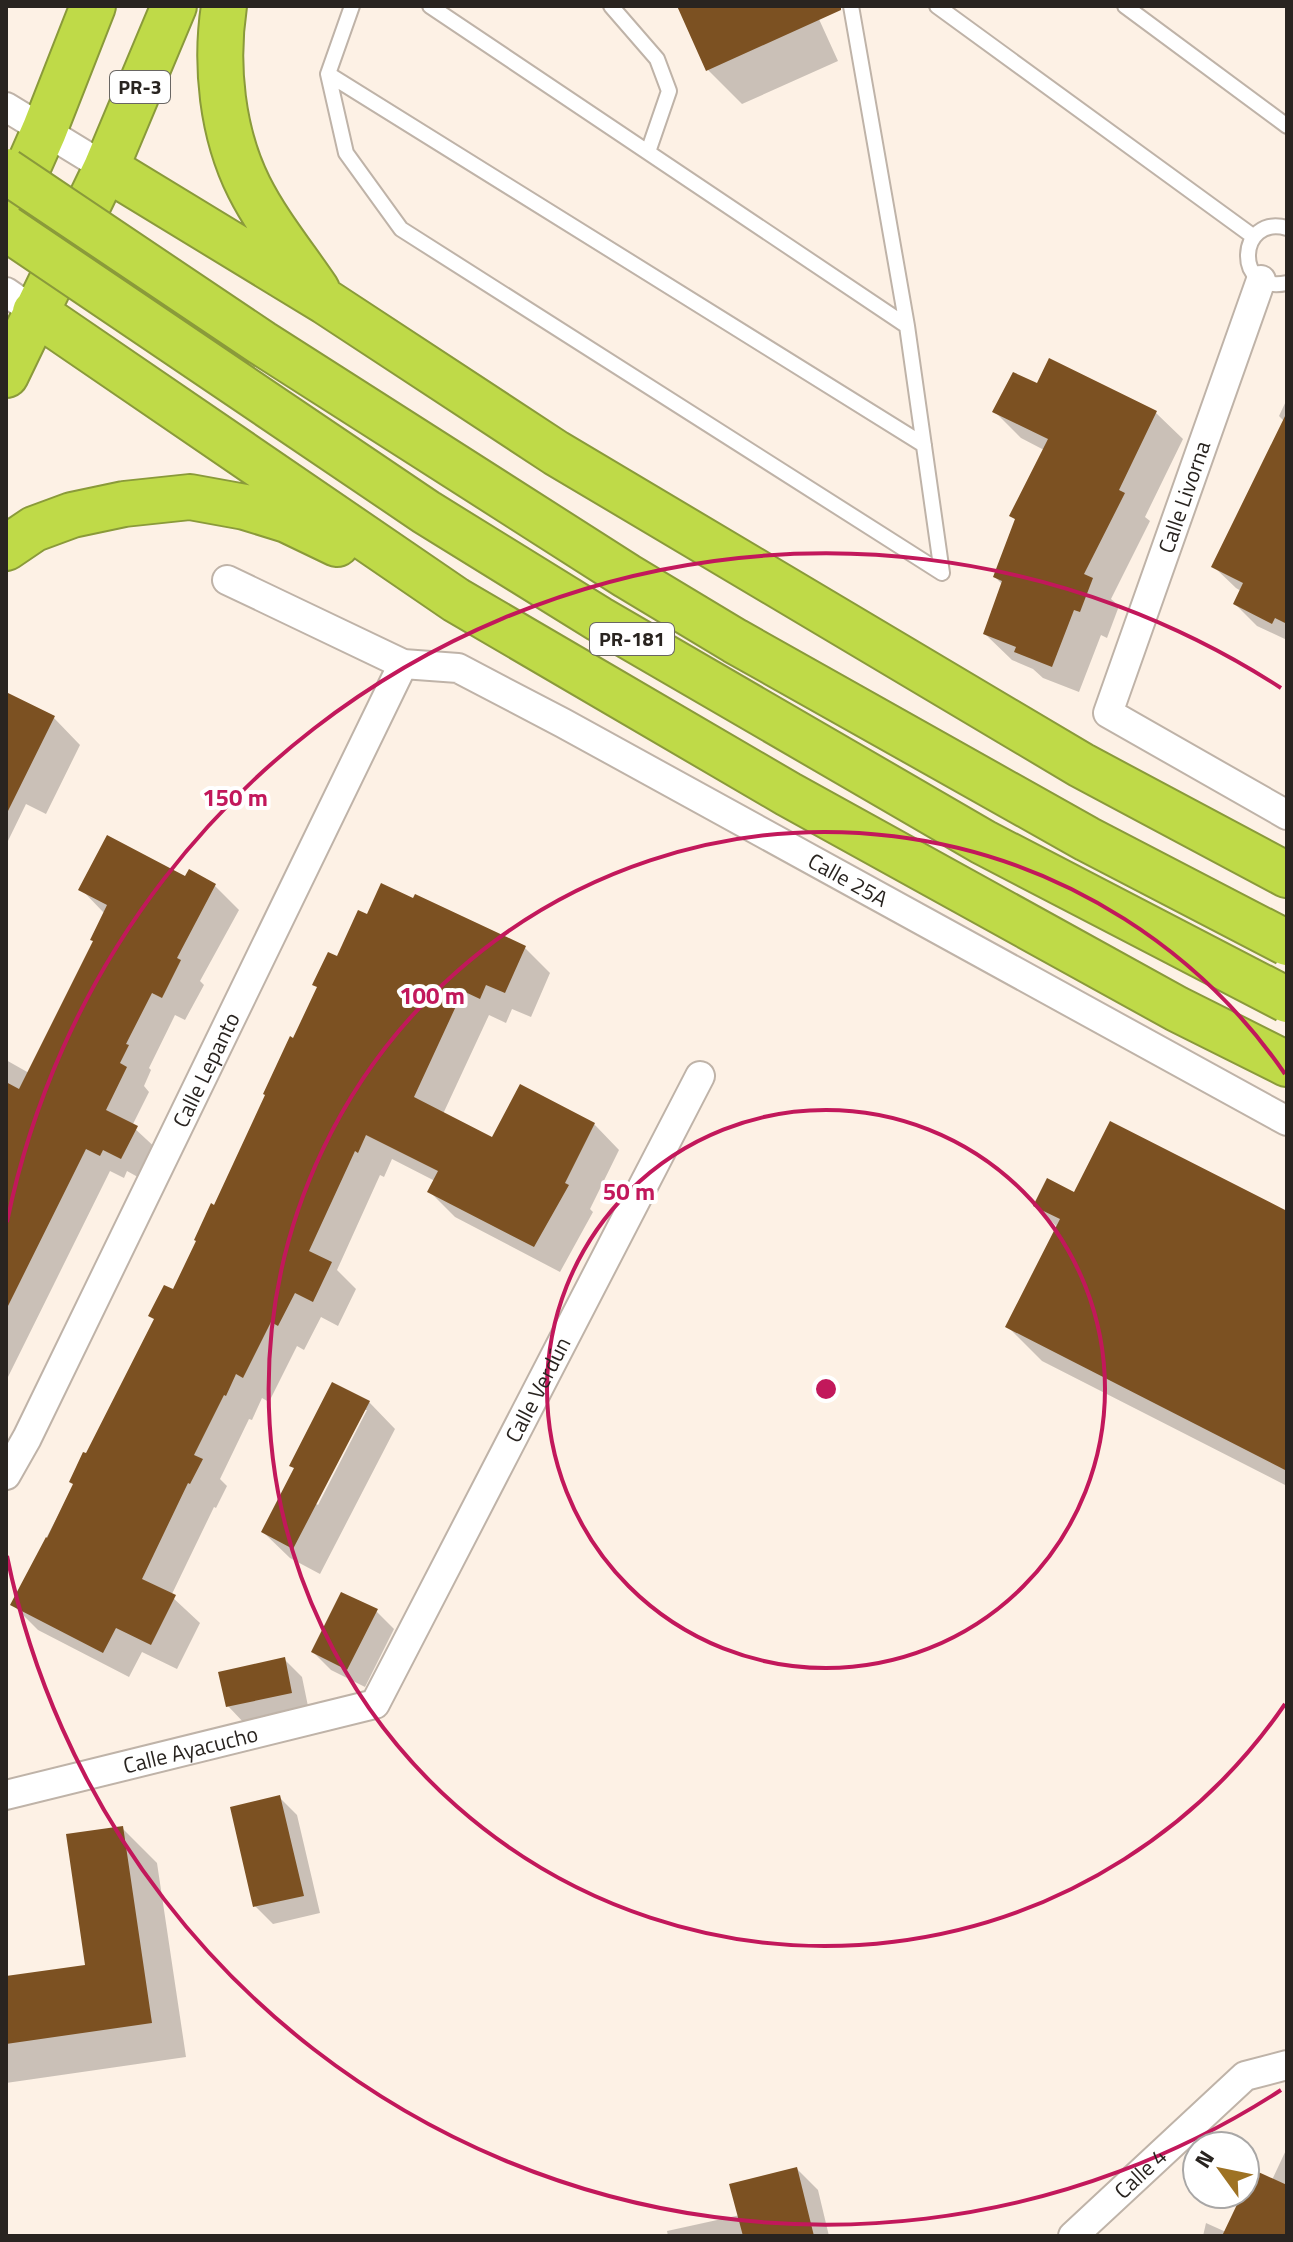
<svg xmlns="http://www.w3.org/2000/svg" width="1293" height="2242" viewBox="0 0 1293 2242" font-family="'Titillium Web',sans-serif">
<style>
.shadow{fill:#0003;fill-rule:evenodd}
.building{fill:#7c5122}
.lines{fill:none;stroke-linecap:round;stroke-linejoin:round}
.lane-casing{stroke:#bfb3a8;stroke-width:18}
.street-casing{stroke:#bfb3a8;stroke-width:32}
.highway-casing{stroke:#8a9a3a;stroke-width:48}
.lane{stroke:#fff;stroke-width:14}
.street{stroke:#fff;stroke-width:28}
.highway{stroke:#bfda48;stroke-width:44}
.highway-bridge-casing{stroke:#8a9a3a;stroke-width:48;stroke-linecap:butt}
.highway-bridge{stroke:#bfda48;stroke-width:44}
.ring{fill:none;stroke:#c2185b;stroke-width:4}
.labels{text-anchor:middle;stroke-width:8;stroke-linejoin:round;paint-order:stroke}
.shield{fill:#fff;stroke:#696663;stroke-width:2}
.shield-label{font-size:20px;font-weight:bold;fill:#292420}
.street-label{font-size:22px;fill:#292420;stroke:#fff}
.centre{fill:#c2185b;stroke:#fff;stroke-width:4}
.ring-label{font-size:24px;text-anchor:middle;font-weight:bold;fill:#c2185b;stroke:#fff;stroke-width:8;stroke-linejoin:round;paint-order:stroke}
</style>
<rect width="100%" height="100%" fill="#fdf1e5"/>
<path class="shadow" d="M679 6H813L838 61 742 104 708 70Z
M1038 386 1156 413 1183 439 1145 517 1150 521 1111 599 1119 606 1107 638 1101 635 1079 692 1043 678 1033 669 1012 660 985 634 1003 585 995 577 1017 521 1011 516 1044 450 1021 438 995 412Z
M1287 399V640L1257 626 1235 604 1241 591 1236 588 1214 567 1285 422 1279 416Z
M6 694 54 718 80 745 46 814 26 804 6 845Z
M190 872 215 886 239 910 200 981 204 985 185 1020 175 1015 149 1068 151 1070 144 1086 149 1092 132 1126 160 1152 145 1181 127 1171 124 1178 110 1171 6 1381V1060L29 1073 95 941 105 914 81 889 186 879Z
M525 948 550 973 531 1017 512 1009 506 1023 489 1015 443 1114 493 1140 594 1124 619 1150 590 1209 593 1212 560 1272 455 1217 429 1191 435 1181 392 1159 384 1177 380 1175 337 1270 356 1289 338 1326 321 1317 304 1350 297 1346 269 1402 262 1398 252 1420 249 1419 220 1479 227 1486 216 1508 214 1507 171 1596 200 1623 177 1669 142 1652 129 1677 38 1630 12 1604 174 1292 294 1040 338 959Z
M1075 1195 1287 1214V1486L1042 1361 1008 1327 1058 1228 1036 1205Z
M369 1402 395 1429 320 1574 290 1558 263 1532ZM363 1410H367L318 1505 315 1503Z
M376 1611 394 1629 365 1687 331 1670 313 1652Z
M284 1659 302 1677 309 1711 245 1724 228 1706Z
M279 1797 297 1815 320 1913 273 1924 255 1906Z
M122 1828 157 1863 186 2057 6 2083V1978L87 1966Z
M1287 2148V2236H1203L1206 2223 1226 2232 1245 2194 1272 2180Z
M797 2169 818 2190 829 2236H668L667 2231 740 2215Z"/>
<path class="building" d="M677 6H841V10L706 71Z
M1049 358 1157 411 1119 490 1125 493 1084 574 1093 578 1080 612 1074 610 1052 667 1014 652 1016 647 983 634 1002 581 993 577 1015 519 1009 516 1048 439 992 412 1013 372 1037 383Z
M1287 412V624L1275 618 1272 624 1233 604 1243 583 1211 567Z
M6 692 55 716 6 815Z
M107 835 185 876 189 869 216 884 177 958 181 960 162 998 152 993 126 1044 129 1045 120 1063 127 1067 106 1110 138 1126 121 1159 103 1150 100 1156 86 1149 6 1310V1082L19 1089 93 941 90 940 107 905 78 890Z
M381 883 413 898 415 894 526 946 505 993 486 985 480 999 463 991 414 1097 492 1137 520 1084 595 1123 565 1183 569 1185 534 1247 427 1192 438 1171 366 1135 358 1153 355 1151 309 1251 332 1262 313 1302 295 1293 278 1326 271 1322 243 1378 236 1374 226 1396 224 1395 194 1455 203 1459 190 1484 188 1483 142 1579 176 1595 151 1645 116 1628 103 1653 10 1605 46 1537 47 1538 73 1484 69 1482 83 1452 86 1453 154 1319 148 1316 164 1285 173 1289 196 1241 194 1240 211 1203 214 1205 265 1095 263 1094 290 1036 293 1038 317 987 312 985 328 952 337 956 358 910 367 914Z
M1110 1121 1287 1211V1471L1005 1327 1060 1219 1033 1206 1047 1178 1074 1192Z
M332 1382 370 1401 293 1549 261 1532 294 1468 289 1466Z
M341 1592 378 1609 347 1670 311 1652Z
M285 1657 292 1693 226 1707 218 1672Z
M280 1795 304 1896 253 1907 230 1807Z
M123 1826 152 2023 6 2044V1976L85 1965 66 1834Z
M797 2167 814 2236H743L729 2184Z
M1254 2170 1287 2185V2236H1222L1242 2194H1245V2189Z"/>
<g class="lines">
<g class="lane-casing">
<path id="lane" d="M352 6 328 74 346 153 401 229 942 573 907 326 851 6
M430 6 907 326
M611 6 657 59 669 91 648 152
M937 6 1254 237
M1125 6 1287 126
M328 74 924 445
M1287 228C1237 214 1233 295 1287 283"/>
</g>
<g class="street-casing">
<g id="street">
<path d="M6 107 106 168"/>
<path d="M1261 280 1108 713 1287 815"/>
<path d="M6 292 35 312"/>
<path id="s1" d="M227 580 403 664 458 668 563 723 1287 1121"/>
<path id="s2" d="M6 1475 27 1438 403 664"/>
<path id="s3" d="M6 1795 375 1704 700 1076"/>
<path id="s4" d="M1073 2236 1245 2076 1287 2065"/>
</g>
</g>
<g class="highway-casing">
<path id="highway" d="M224 6C215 65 222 133 249 187 267 223 294 256 317 290
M106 168 326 302 556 453 1081 765 1287 875
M6 217 44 131 93 6
M35 312 456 600 788 794 1177 1009 1287 1064
M6 375 106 168 174 6
M6 548 34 529 72 515 124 504 190 497 245 507 287 520 337 544"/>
</g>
<use href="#lane" class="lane"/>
<use href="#street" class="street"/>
<use href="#highway" class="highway"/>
<g class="highway-bridge-casing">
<path id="highway-bridge" d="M6 171 262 343 627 576 735 641 1087 839 1287 943
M6 228 426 512 599 619 983 842 1287 1000"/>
</g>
<use href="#highway-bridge" class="highway-bridge"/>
</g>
<g class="ring">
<circle cx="826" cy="1389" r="279"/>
<path d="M1285 1704A557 557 0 1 1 1285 1074"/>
<path d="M1281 2090A836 836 0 0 1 7 1556M7 1222A836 836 0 0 1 1281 688"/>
</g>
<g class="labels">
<g class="shield">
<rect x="110" y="71" width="60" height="32" rx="6"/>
<rect x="590" y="623" width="84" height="32" rx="6"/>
</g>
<g class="shield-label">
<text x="140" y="94">PR-3</text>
<text x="632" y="646">PR-181</text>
</g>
<g class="street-label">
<text transform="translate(1184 497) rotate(-71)" y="8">Calle Livorna</text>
<text dy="8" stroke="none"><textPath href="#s1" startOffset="694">Calle 25A</textPath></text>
<text dy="8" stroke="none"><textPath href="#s2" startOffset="452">Calle Lepanto</textPath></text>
<text dy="8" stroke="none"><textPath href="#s3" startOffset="734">Calle Verdún</textPath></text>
<text dy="8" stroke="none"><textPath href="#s3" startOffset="190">Calle Ayacucho</textPath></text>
<text dy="8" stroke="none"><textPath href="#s4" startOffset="92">Calle 4</textPath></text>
</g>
</g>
<circle cx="826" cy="1389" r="12" class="centre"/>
<g class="ring-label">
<text x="235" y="806">150 m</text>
<text x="432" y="1004">100 m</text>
<text x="629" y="1200">50 m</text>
</g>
<rect width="1293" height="2242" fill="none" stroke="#292420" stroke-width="16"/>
<g transform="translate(1221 2170) rotate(303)"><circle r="38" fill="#ffffff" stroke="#a9a7a6" stroke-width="2"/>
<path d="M0-6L14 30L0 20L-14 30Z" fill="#9e7223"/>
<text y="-12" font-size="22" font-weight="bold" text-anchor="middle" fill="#292420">N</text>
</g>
</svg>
